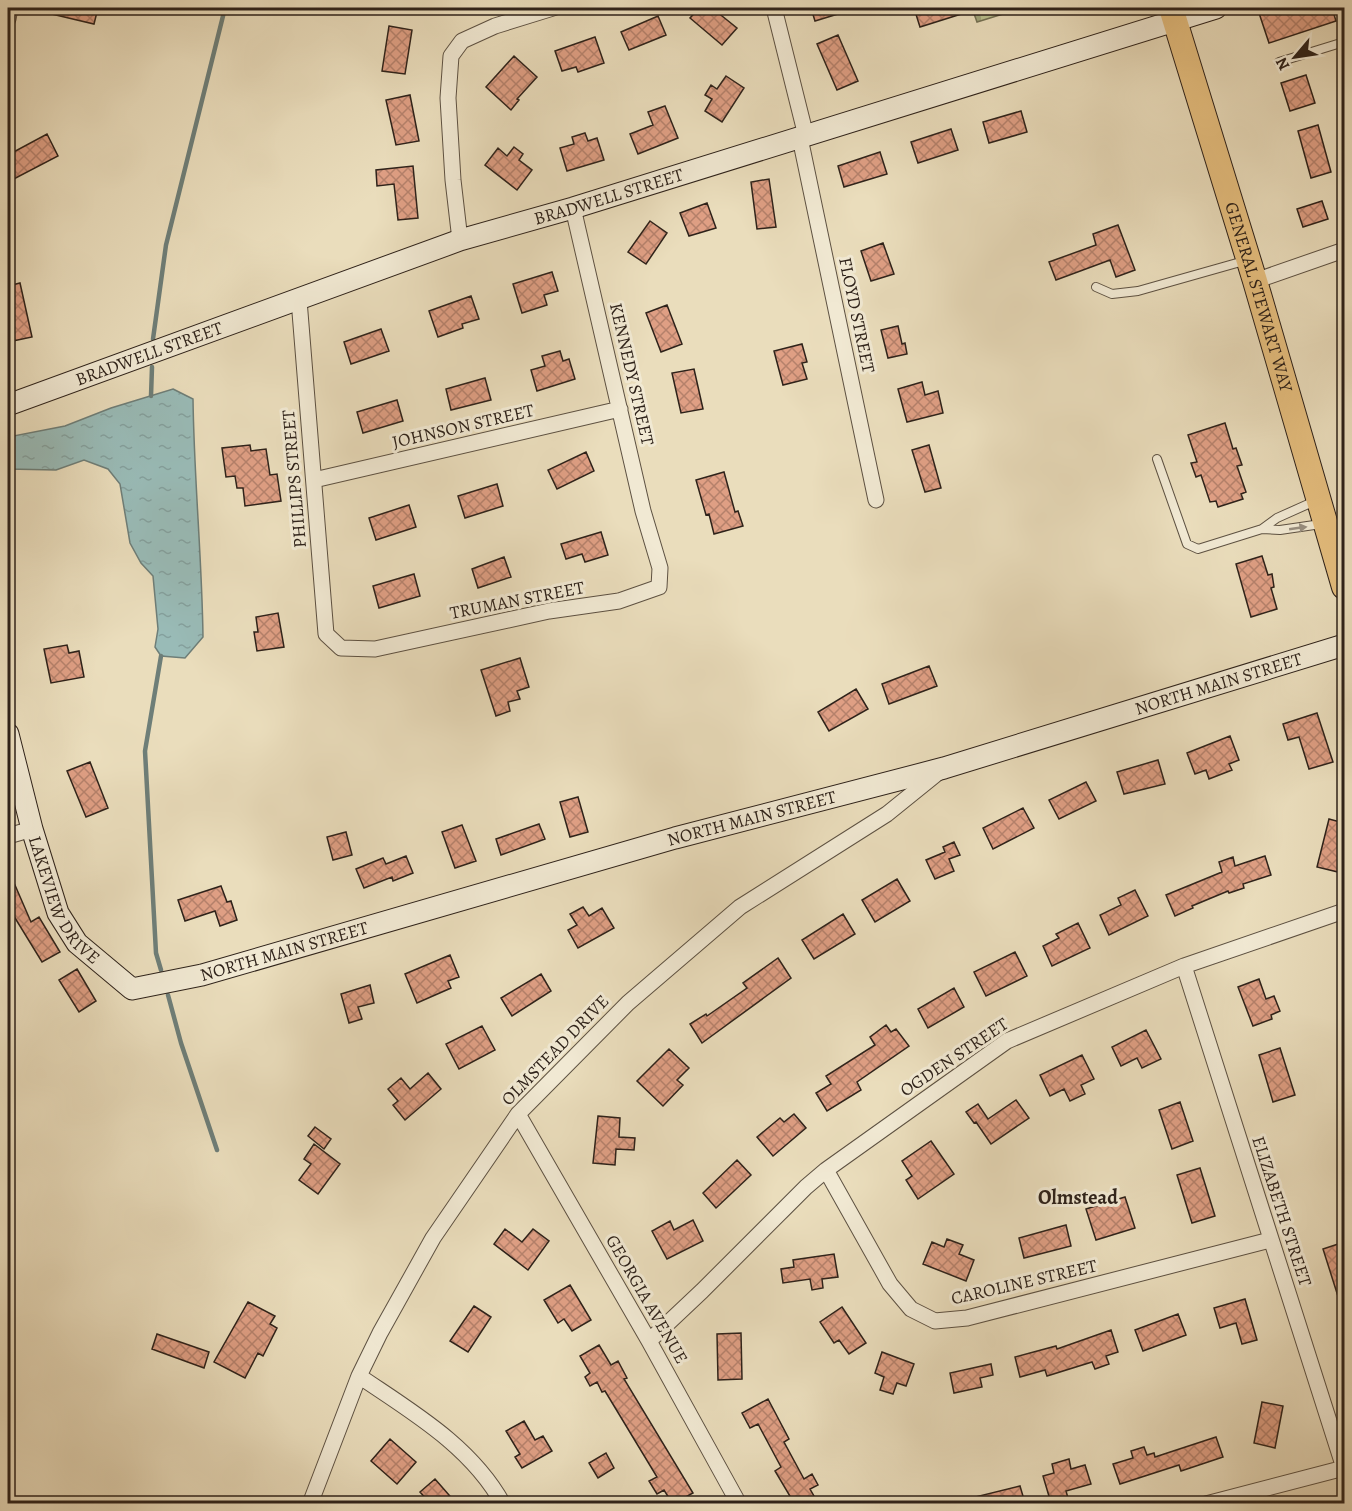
<svg xmlns="http://www.w3.org/2000/svg" width="1352" height="1511" viewBox="0 0 1352 1511" font-family="Alegreya,serif">
<style>
.cemetery{fill:url(#cemetery-stones);stroke:#747154;stroke-width:1.5}
.water{fill:url(#water-ripples);stroke:#6e7e78;stroke-width:1.5}
.lines{fill:none;stroke-linecap:round;stroke-linejoin:round}
.stream{stroke:#6e7e78;stroke-width:4.5}
.building{fill:url(#building-cross-hatch);stroke:#2e221a;stroke-width:1.5}
.lane-casing{stroke:#5d5142;stroke-width:10}
.street-casing{stroke:#5d5142;stroke-width:17}
.secondary-casing{stroke:#2e221a;stroke-width:23}
.primary-casing{stroke:#2e221a;stroke-width:26}
.lane{stroke:#f1e9d3;stroke-width:8}
.street{stroke:#f1e9d3;stroke-width:15}
.secondary{stroke:#f1e9d3;stroke-width:21}
.primary{stroke:#e5be7e;stroke-width:24}
.oneway{fill:#998f80}
.labels{text-anchor:middle;stroke-width:6;stroke-linejoin:round;paint-order:stroke}
.street-label{font-size:18px;fill:#2e221a;stroke:#f1e9d3}
.neighbourhood-label{font-size:20px;font-weight:bold;fill:#2e221a;stroke:#f1e9d3}
</style>
<defs>
<pattern id="cemetery-stones" width="16" height="16" patternUnits="userSpaceOnUse" patternTransform="scale(1.5)"><rect width="16" height="16" fill="#bac08e"/><path d="M2 7V4a2 2 0 0 1 4 0v3zM10 15v-3a2 2 0 0 1 4 0v3z" fill="#a0a57a"/></pattern>
<pattern id="water-ripples" width="26" height="14" patternUnits="userSpaceOnUse" patternTransform="scale(1.5)"><rect width="26" height="14" fill="#99bbb7"/><path d="M2 4q2-2 4 0t4 0M15 11q2-2 4 0t4 0" fill="none" stroke="#84a09d"/></pattern>
<pattern id="building-cross-hatch" width="8" height="8" patternUnits="userSpaceOnUse" patternTransform="scale(1.5)"><rect width="8" height="8" fill="#df9f84"/><path d="M0 0l8 8M0 8l8-8" fill="none" stroke="#b5816b"/></pattern>
</defs>
<rect width="100%" height="100%" fill="#eaddbc"/>
<filter id="stains"><feTurbulence type="fractalNoise" baseFrequency=".00333" numOctaves="4"/><feColorMatrix values="0 0 0 0 .2 0 0 0 0 .09 0 0 0 0 .02 0 0 0 .5 -.17"/></filter>
<radialGradient id="worn" r=".72"><stop offset=".6" stop-color="#630" stop-opacity="0"/><stop offset="1" stop-color="#630" stop-opacity=".3"/></radialGradient>
<path class="cemetery" d="M972 8H1001L1003 14 977 22Z"/>
<path class="water" d="M173 389 193 399C194 479 202 558 203 637L185 658 161 656 155 647 158 629 153 576 141 563 130 543 120 484 108 469 84 460 56 470 8 469V437L65 426 111 408Z"/>
<g class="lines">
<path class="stream" d="M153 339 166 245 225 8
M151 396 152 367
M161 656 145 751 156 953 161 970
M168 995 181 1043 217 1150"/>
</g>
<path class="building" d="M44 8H98L94 24 43 12Z
M699 8H712L737 28 722 45 690 18Z
M811 8H850L851 10 815 21Z
M914 8H973L974 10 920 27Z
M1266 8H1332L1336 21 1269 43 1258 10Z
M658 16 666 35 629 50 621 32Z
M389 26 412 30 405 74 382 71Z
M838 35 858 81 837 90 817 44Z
M595 37 604 63 578 72 576 67 562 71 555 51Z
M514 56 537 77 517 99 519 100 511 110 486 87Z
M1306 75 1315 103 1290 111 1281 83Z
M726 76 744 88 722 122 705 111 712 99 705 95 711 85 717 89Z
M410 95 419 141 396 145 386 100Z
M665 106 678 138 638 154 630 134 653 125 648 112Z
M1021 111 1027 132 989 143 983 122Z
M1318 125 1331 172 1311 178 1298 131Z
M951 129 958 150 918 163 911 142Z
M585 133 588 141 597 138 604 160 567 171 560 148 574 144 572 137Z
M47 134 58 156 8 182V155Z
M514 147 523 154 519 160 532 170 517 190 485 165 498 148 507 156Z
M880 152 887 174 844 187 838 166Z
M413 166 418 218 398 220 394 184 377 186 376 170Z
M769 179 776 227 757 229 751 182Z
M1322 201 1328 219 1303 227 1297 209Z
M707 203 716 228 689 236 680 213Z
M650 221 667 233 646 264 628 252Z
M1118 225 1135 270 1116 277 1110 260 1056 280 1049 262 1096 245 1093 234Z
M883 243 894 274 871 281 861 251Z
M552 272 558 291 544 295 547 305 522 313 513 284Z
M20 283 32 337 8 342V286Z
M471 296 479 319 462 324 463 328 438 337 429 311Z
M667 305 682 344 661 352 646 313Z
M898 326 902 344 905 343 907 354 888 358 881 330Z
M381 329 389 351 351 364 344 342Z
M802 344 807 362 802 363 807 379 783 385 774 351Z
M560 351 563 361 569 359 575 379 537 391 531 370 545 366 542 356Z
M694 369 703 409 681 413 672 373Z
M485 378 491 400 451 410 446 389Z
M922 382 925 395 938 391 943 413 907 422 898 389Z
M397 400 403 421 363 433 357 412Z
M1225 423 1233 449 1236 448 1242 465 1237 466 1246 492 1241 494 1243 499 1218 507 1216 501 1210 502 1201 475 1196 477 1191 463 1197 462 1188 435Z
M250 445 251 451 266 449 270 475 277 474 281 501 245 506 243 488H237L235 476 226 477 222 448Z
M929 445 941 488 925 492 912 450Z
M586 452 594 471 557 489 548 470Z
M724 472 735 512 738 511 743 526 714 534 709 514 706 515 696 480Z
M497 484 503 506 465 518 458 496Z
M409 505 416 527 376 540 369 518Z
M601 532 608 555 585 562 582 554 566 559 561 544Z
M1262 556 1268 575 1272 574 1274 587 1271 588 1277 609 1251 617 1236 564Z
M504 557 511 577 478 588 472 569Z
M414 574 420 596 379 608 373 586Z
M278 613 284 647 257 651 254 632H258L256 617Z
M67 645 69 653 79 651 84 677 51 683 44 649Z
M520 658 529 687 517 691 520 699 508 702 510 711 496 716 481 670Z
M929 666 937 686 889 704 882 684Z
M856 689 868 709 829 731 818 712Z
M1317 713 1333 762 1309 769 1299 737 1288 740 1283 724Z
M1230 736 1239 760 1229 764 1232 770 1209 779 1206 770 1195 774 1187 753Z
M1158 760 1165 784 1124 794 1117 772Z
M90 762 108 808 86 817 67 771Z
M1086 782 1096 801 1059 819 1049 800Z
M578 797 588 832 570 837 560 802Z
M1023 808 1034 828 993 849 983 828Z
M1329 819 1344 823V848L1338 872 1317 867Z
M539 824 545 839 501 855 496 839Z
M462 825 476 861 455 868 442 832Z
M346 832 352 855 333 860 327 837Z
M954 842 960 855 949 859 954 871 935 879 926 860 945 852 943 847Z
M406 856 413 873 393 881 392 877 364 888 356 869 383 858 386 864Z
M1265 856 1271 875 1243 884 1244 888 1229 893 1228 891 1192 906 1193 908 1175 916 1166 895 1222 872 1219 862 1233 857 1235 866Z
M8 869 31 922 39 917 60 952 42 962 12 913 8 915Z
M897 879 910 901 875 922 862 900Z
M221 886 227 902 231 901 237 920 220 926 215 911 185 921 178 900Z
M1135 890 1148 916 1109 935 1100 915 1121 905 1118 898Z
M583 907 589 916 602 908 614 928 578 948 568 930 577 925 570 914Z
M843 914 855 934 814 959 802 940Z
M1078 923 1090 948 1052 966 1043 946 1059 938 1056 934Z
M1015 952 1027 976 986 996 974 972Z
M450 955 459 977 448 981 451 988 417 1003 405 974Z
M778 958 791 978 702 1043 690 1024 706 1014 707 1016 747 988 743 983Z
M77 969 96 1001 79 1012 59 980Z
M541 974 551 991 512 1016 501 998Z
M1259 979 1266 999 1274 996 1280 1011 1271 1015 1272 1019 1253 1026 1238 987Z
M370 985 374 1003 358 1007 362 1019 349 1023 341 994Z
M954 988 964 1007 928 1028 918 1009Z
M886 1025 891 1032 896 1029 909 1046 857 1082 861 1090 827 1111 816 1093 831 1084 826 1076 875 1045 870 1037Z
M482 1026 495 1050 459 1069 446 1044Z
M1146 1030 1161 1059 1142 1068 1137 1058 1121 1066 1112 1047Z
M1280 1048 1295 1095 1273 1102 1259 1055Z
M669 1049 689 1068 677 1080 683 1085 663 1106 637 1081Z
M1082 1055 1094 1079 1081 1085 1085 1094 1070 1101 1064 1089 1050 1096 1040 1075Z
M428 1073 441 1089 405 1120 393 1105 398 1101 388 1089 401 1078 410 1089Z
M1016 1100 1029 1118 991 1144 976 1122 974 1123 966 1112 978 1104 988 1119Z
M1180 1102 1193 1141 1172 1149 1159 1110Z
M794 1114 806 1128 773 1156 757 1137 780 1118 784 1122Z
M598 1116 620 1118 619 1137 635 1138 634 1150 616 1149 615 1165 593 1163Z
M315 1127 331 1139 324 1149 308 1136Z
M931 1141 954 1174 918 1199 906 1180 912 1176 902 1161Z
M314 1144 340 1164 318 1194 299 1180 311 1164 304 1159Z
M737 1160 751 1175 716 1208 703 1193Z
M1200 1168 1215 1216 1192 1223 1177 1175Z
M1125 1197 1135 1228 1096 1240 1086 1209Z
M693 1220 703 1241 667 1259 652 1231 670 1221 674 1230Z
M1066 1225 1071 1246 1024 1258 1019 1238Z
M505 1229 522 1242 533 1229 549 1241 528 1270 494 1244Z
M947 1239 963 1245 959 1254 974 1260 966 1281 923 1264 932 1242 944 1247Z
M1344 1242V1309H1342L1323 1249Z
M834 1254 838 1277 822 1279 823 1288 812 1290 810 1279 783 1283 781 1269 794 1267 793 1260Z
M570 1285 591 1320 572 1331 564 1319 558 1323 544 1300Z
M1245 1299 1257 1340 1242 1344 1236 1323 1220 1328 1214 1308Z
M248 1302 275 1316 270 1324 277 1328 263 1356 258 1353 245 1378 214 1362Z
M474 1306 491 1317 468 1352 450 1341Z
M842 1307 866 1343 849 1354 839 1340 834 1343 820 1322Z
M1178 1314 1186 1335 1143 1351 1135 1330Z
M1111 1330 1118 1352 1106 1356 1109 1364 1095 1369 1092 1362 1047 1376 1045 1370 1020 1377 1015 1357 1056 1346 1057 1349Z
M741 1333 742 1379 718 1380 717 1334Z
M157 1334 209 1352 204 1368 152 1349Z
M599 1345 611 1365 618 1361 627 1378 624 1379 693 1493 675 1503H672L664 1490 657 1494 649 1481 657 1477 605 1391 602 1392 597 1382 590 1386 585 1377 590 1373 580 1356Z
M882 1352 914 1364 906 1386 897 1383 893 1394 880 1390 884 1377 875 1373Z
M991 1364 993 1375 980 1378 982 1387 954 1393 950 1373Z
M768 1399 789 1439 784 1442 804 1479 812 1474 818 1485 810 1489 818 1503H794L775 1471 781 1467 758 1424 750 1428 742 1413Z
M1262 1402 1283 1406 1275 1448 1254 1443Z
M524 1421 535 1440 543 1436 552 1451 522 1468 515 1457 520 1454 506 1431Z
M1216 1437 1223 1457 1181 1471 1179 1465 1120 1484 1113 1464 1133 1458 1131 1451 1144 1447 1147 1455 1154 1453 1155 1457Z
M390 1439 416 1462 397 1484 371 1461Z
M606 1453 614 1468 598 1478 589 1463Z
M1069 1459 1071 1469 1085 1465 1091 1484 1066 1491 1068 1498 1051 1503 1043 1476 1054 1473 1052 1464Z
M435 1479 456 1503H430L420 1492Z
M1020 1486 1025 1503H967V1499Z"/>
<g class="lines">
<g class="lane-casing">
<path id="lane" d="M1343 8 1344 14
M1279 62 1344 42
M1096 287 1112 294 1138 291 1244 261
M1157 459 1187 544 1198 549 1262 529
M1315 501 1277 518 1262 529 1280 530 1321 524"/>
</g>
<g class="street-casing">
<path id="street" d="M774 8 806 136
M8 19 10 8
M800 138 876 500
M460 240 453 180 448 98 451 56 462 41 495 26 553 8
M1255 281 1344 250
M299 300 326 634 341 648 375 649 549 611 619 601 659 587 660 568 643 511 573 208
M314 480 620 409
M8 836 32 829
M1184 966 1344 1468
M518 1114 649 1341 739 1504
M826 1170 890 1284 911 1309 935 1321 967 1318 1270 1240
M649 1341 702 1291 806 1187 826 1170 1007 1041 1184 966 1344 911
M359 1376C412 1412 471 1446 503 1504
M310 1504 359 1376 380 1333 433 1238 518 1114 628 1003 740 907 887 814 939 772
M1206 1504 1344 1468"/>
</g>
<g class="secondary-casing">
<g id="secondary">
<path id="s1" d="M8 405 460 240 573 208 1216 8"/>
<path id="s2" d="M8 734 32 829 58 913 77 943 132 989 202 975 675 838 944 768 1344 645"/>
</g>
</g>
<g class="primary-casing">
<g id="primary">
<path id="s3" d="M1171 8 1255 281 1344 587"/>
</g>
</g>
<use href="#lane" class="lane"/>
<use href="#street" class="street"/>
<use href="#secondary" class="secondary"/>
<use href="#primary" class="primary"/>
</g>
<defs><path id="oneway-solid" d="M-6-.8H1V-3.2L6.5 0L1 3.2V.8H-6Z" transform="scale(1.5)"/></defs>
<use class="oneway" href="#oneway-solid" transform="translate(1298 528) rotate(-8)"/>
<g class="labels">
<g class="street-label">
<text dy="6" stroke="none"><textPath href="#s1" startOffset="636">BRADWELL STREET</textPath></text>
<text dy="6" stroke="none"><textPath href="#s3" startOffset="302">GENERAL STEWART WAY</textPath></text>
<text transform="translate(857 315) rotate(78)" y="6">FLOYD STREET</text>
<text dy="6" stroke="none"><textPath href="#s1" startOffset="150">BRADWELL STREET</textPath></text>
<text transform="translate(632 374) rotate(77)" y="6">KENNEDY STREET</text>
<text transform="translate(463 426) rotate(-13)" y="6">JOHNSON STREET</text>
<text transform="translate(294 479) rotate(-95)" y="6">PHILLIPS STREET</text>
<text transform="translate(517 600) rotate(-11)" y="6">TRUMAN STREET</text>
<text dy="6" stroke="none"><textPath href="#s2" startOffset="1422">NORTH MAIN STREET</textPath></text>
<text dy="6" stroke="none"><textPath href="#s2" startOffset="936">NORTH MAIN STREET</textPath></text>
<text dy="6" stroke="none"><textPath href="#s2" startOffset="177">LAKEVIEW DRIVE</textPath></text>
<text dy="6" stroke="none"><textPath href="#s2" startOffset="450">NORTH MAIN STREET</textPath></text>
<text transform="translate(555 1050) rotate(-46)" y="6">OLMSTEAD DRIVE</text>
<text transform="translate(954 1057) rotate(-34)" y="6">OGDEN STREET</text>
<text transform="translate(1282 1211) rotate(72)" y="6">ELIZABETH STREET</text>
<text transform="translate(1024 1282) rotate(-13)" y="6">CAROLINE STREET</text>
<text transform="translate(647 1299) rotate(60)" y="6">GEORGIA AVENUE</text>
</g>
<g class="neighbourhood-label">
<text x="1078" y="1204">Olmstead</text>
</g>
</g>
<rect width="1352" height="1511" fill="none" stroke="#eaddbc" stroke-width="30"/>
<rect x="9" y="9" width="1334" height="1493" fill="none" stroke="#2e221a" stroke-width="3"/>
<rect x="15" y="15" width="1322" height="1481" fill="none" stroke="#2e221a" stroke-width="1.5"/>
<g transform="translate(1295 57) rotate(241)" stroke="#f1e9d3" stroke-width="4.5" paint-order="stroke">
<path d="M0-4.5L10 22L0 15L-10 22Z" fill="#2e221a"/>
<text y="-9" font-size="16" font-weight="bold" text-anchor="middle" fill="#2e221a">N</text>
</g>
<rect width="100%" height="100%" filter="url(#stains)"/>
<rect width="100%" height="100%" fill="url(#worn)"/>
</svg>
